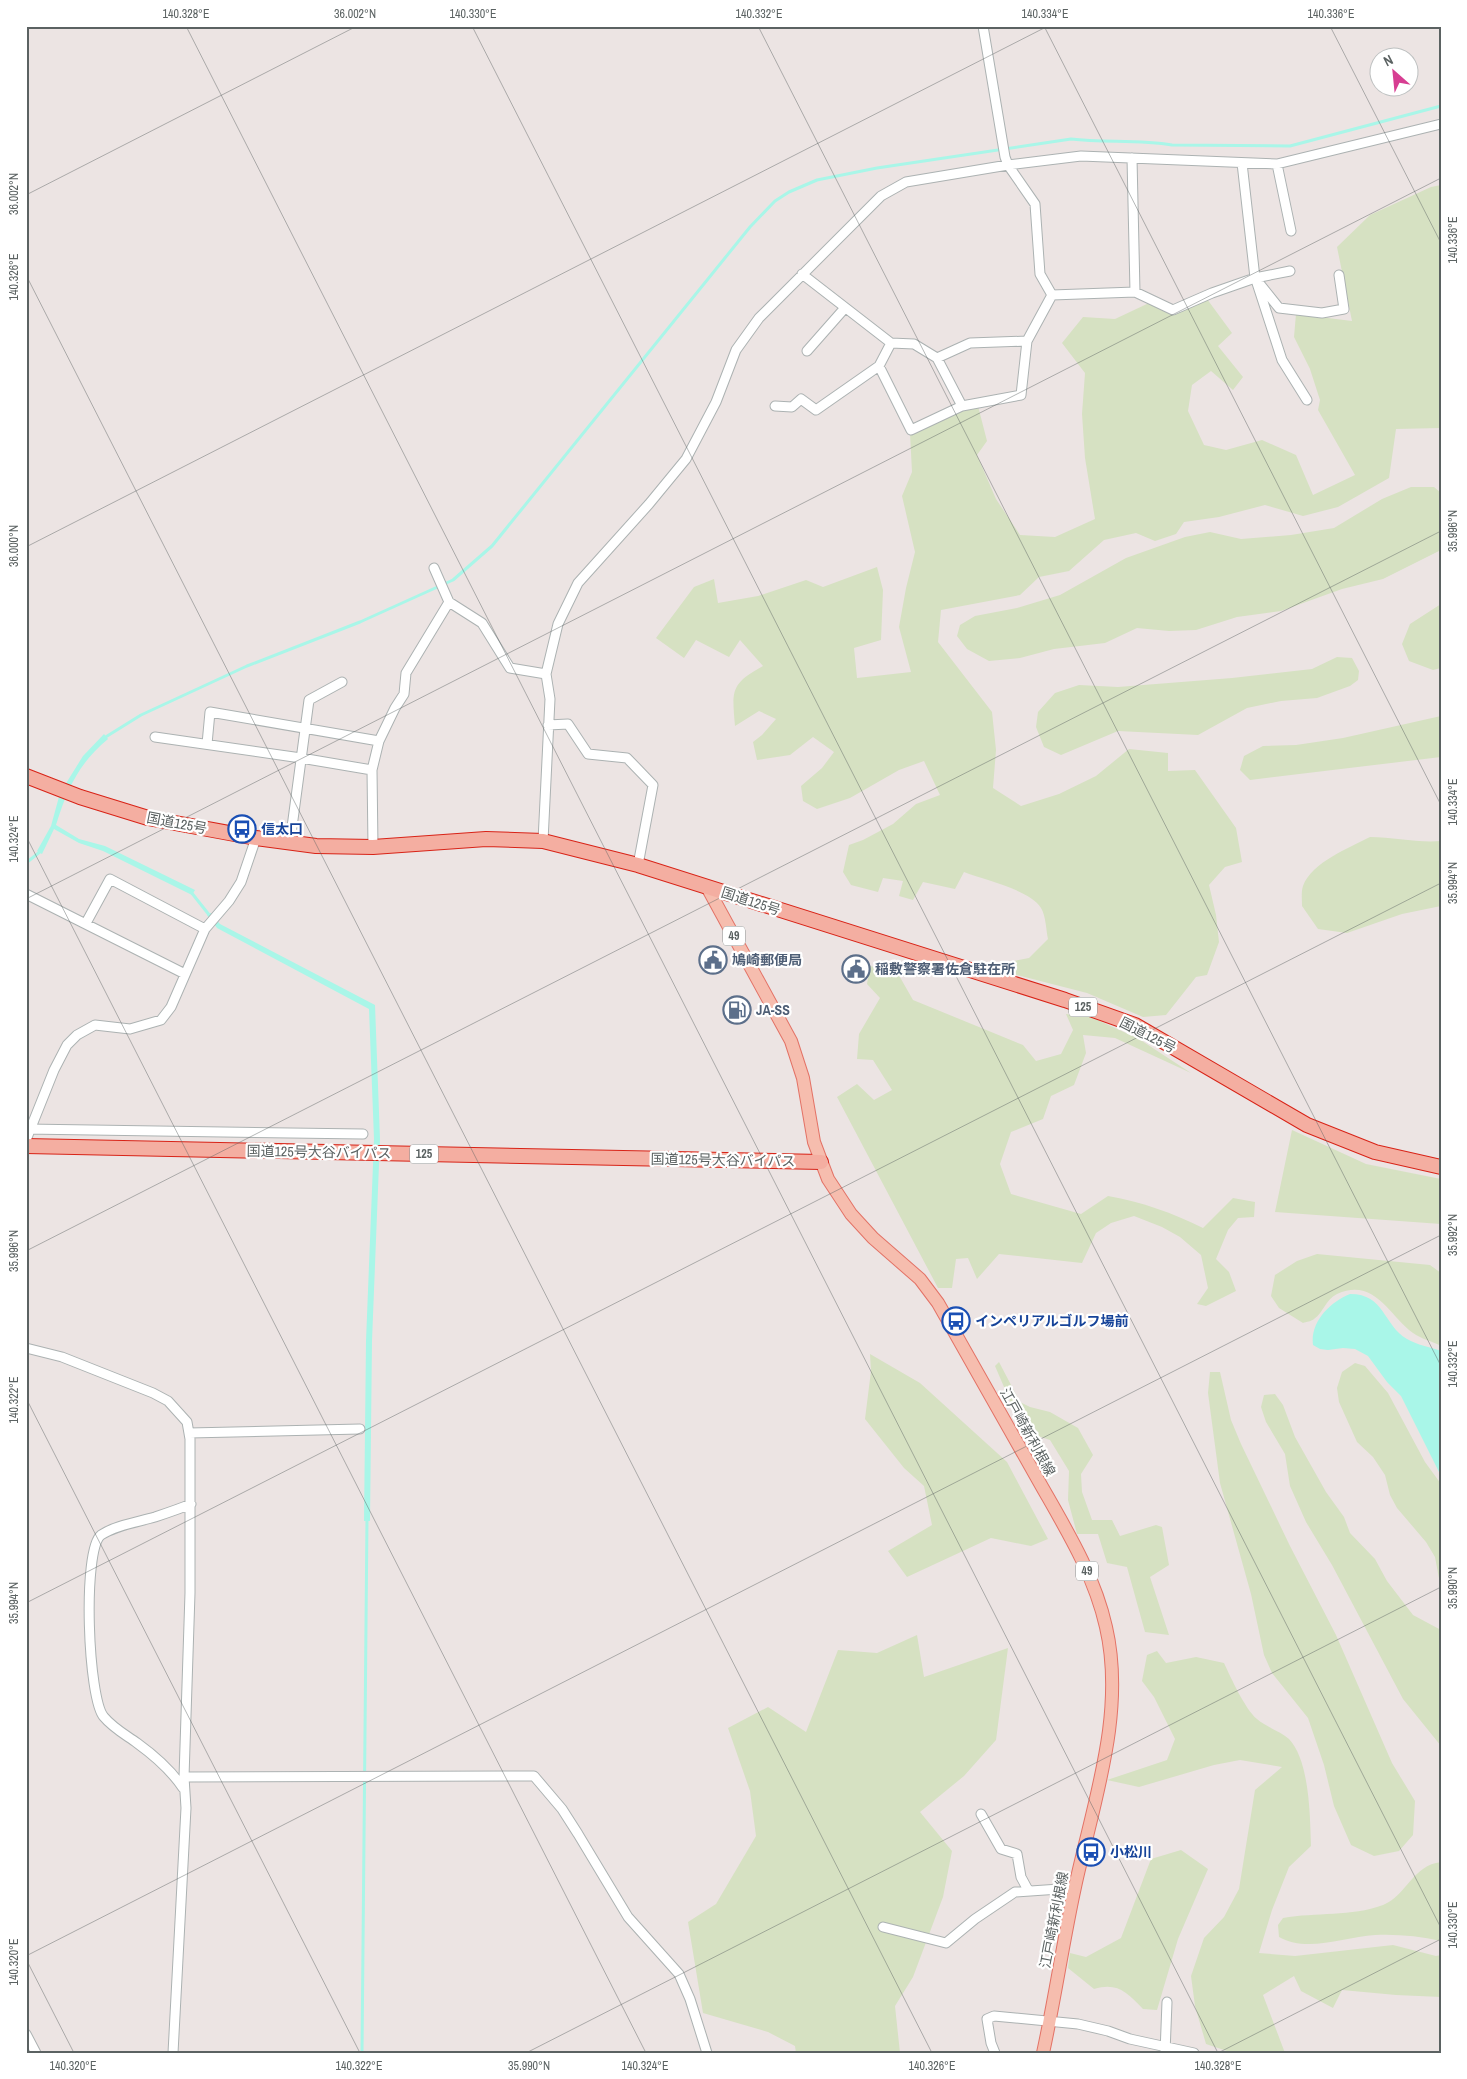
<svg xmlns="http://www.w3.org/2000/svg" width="1467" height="2079" viewBox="0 0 1467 2079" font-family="'Archivo Narrow','Noto Sans JP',sans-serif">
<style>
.green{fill:#d6e1c2}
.water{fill:#a9f6e8}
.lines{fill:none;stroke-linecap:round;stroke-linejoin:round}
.stream{stroke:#a9f6e8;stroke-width:3}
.minor-casing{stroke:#acb2b2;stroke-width:11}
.primary-casing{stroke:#e37266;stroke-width:14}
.trunk-casing{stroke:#d82317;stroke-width:16}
.minor{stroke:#fff;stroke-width:9}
.primary{stroke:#f6bdae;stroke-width:12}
.trunk{stroke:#f4aea1;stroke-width:14}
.ticks{fill:none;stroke:#5b6262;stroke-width:1;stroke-opacity:0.45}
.labels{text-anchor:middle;stroke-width:4.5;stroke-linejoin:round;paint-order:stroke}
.shield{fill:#fff;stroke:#8c9191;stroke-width:1}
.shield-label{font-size:12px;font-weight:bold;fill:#5b6262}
.street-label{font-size:14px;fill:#5b6262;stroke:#fff}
.transit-label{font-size:14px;font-weight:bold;fill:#164399;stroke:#fff;text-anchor:start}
.service-label{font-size:14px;font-weight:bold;fill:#4e5e75;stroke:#fff;text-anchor:start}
.neatline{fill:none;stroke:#5b6262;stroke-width:2}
.ticks-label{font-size:12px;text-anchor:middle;fill:#5b6262}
</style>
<rect width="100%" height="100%" fill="#ece4e3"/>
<path class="green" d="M1441 185V428L1396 429 1389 478 1338 507 1303 516 1265 505 1219 517 1184 522 1176 534 1155 541 1136 533 1104 540 1069 571 1039 577 1020 595 941 610 938 642 992 712 996 750 993 788 1021 806 1059 794 1096 776 1129 749 1168 753V771L1195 770 1236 828 1242 862 1225 867 1209 885 1216 915 1219 942 1207 975 1196 977 1166 1015 1143 1017 1087 993 1013 974 1014 961 1029 958 1048 939C1046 930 1046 916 1041 908 1031 890 984 880 964 872L955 889 923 882 913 900 899 896 903 881 883 878 878 892 851 885 843 872 849 845 863 840 893 824 916 804 940 795 924 761 899 770 850 798 817 809 803 801 801 786 822 768 834 752 813 737 790 755 757 760 753 742 762 735 776 719 759 711 735 726C732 691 730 684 763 666L740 640 729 657 696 640 684 658 656 638 694 587 714 579 718 603 758 596 806 580 823 587 877 567 883 590 881 640 854 648 857 678 911 672 899 627 906 588 915 552 902 496 912 472 910 433 937 417 978 406 987 441 977 455 996 499 1020 535 1055 537 1095 519 1085 458 1082 414 1085 373 1062 343 1083 317 1115 319 1149 303 1173 315 1207 299 1232 333 1218 346 1243 377 1233 390 1211 371 1192 385 1188 411 1204 445 1226 450 1262 440 1296 455 1313 495 1355 475 1318 410 1320 400 1310 369 1294 337 1296 314 1352 321 1337 247 1370 215 1431 187Z
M1411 487H1434L1441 493V550L1383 579 1342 589 1281 611 1237 617 1196 630 1169 631 1137 628 1105 643 1054 649 1020 658 989 661 967 649 957 636 960 625 975 616 1017 608 1060 595 1126 558 1185 537 1210 532 1241 539 1291 535 1334 528 1382 499Z
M1441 604V668L1433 670 1409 661 1402 644 1410 624Z
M1337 657 1352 658 1359 671 1358 680 1350 686 1317 698 1281 701 1247 708 1198 735 1118 731 1061 755 1044 747 1036 727 1038 712 1055 693 1079 685 1118 687 1232 678 1312 669Z
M1441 716V757L1250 780 1240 770 1244 756 1263 746 1296 745 1343 738Z
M1370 837C1394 837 1417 843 1441 841V906L1402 914 1347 933 1318 929 1302 906C1302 900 1301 892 1303 886 1312 862 1349 848 1370 837Z
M870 966 897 972 913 1000 1023 1045 1036 1061 1061 1054 1073 1030 1066 1014 1091 1017 1139 1039 1191 1073 1115 1038 1083 1035 1086 1053 1074 1085 1051 1096 1043 1119 1011 1132 1000 1164 1011 1194 1081 1214 1108 1196C1143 1202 1172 1213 1203 1228L1233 1198 1255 1202 1254 1217 1238 1218 1228 1230 1216 1259 1229 1272 1236 1291 1206 1306 1197 1304 1208 1288 1201 1255 1180 1237 1162 1227 1134 1216 1111 1223 1096 1233 1082 1263 999 1254 977 1279 968 1258 956 1259 952 1288H938L837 1097 857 1084 874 1100 892 1090 873 1060 857 1059 859 1034 880 998 867 984Z
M1292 1130 1366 1164 1441 1179V1224L1275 1212Z
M1317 1254 1430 1265 1441 1273V1346C1432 1341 1421 1339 1413 1333 1389 1316 1375 1277 1337 1294 1325 1300 1324 1312 1314 1319 1312 1321 1306 1322 1303 1323L1279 1308 1271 1296 1275 1275 1297 1261Z
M870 1354 920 1383 1007 1462 1048 1539 1031 1546 991 1538 907 1577 888 1551 932 1525 924 1486 904 1468 865 1419 871 1371Z
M999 1362 1020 1402 1030 1407 1050 1412 1078 1428 1093 1455 1081 1474 1082 1492 1092 1520H1112L1120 1536 1156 1525 1162 1527 1169 1565 1150 1577 1169 1635 1145 1632 1127 1567 1107 1563 1098 1534H1077L1068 1500 1069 1471 1050 1440 1023 1431 995 1366Z
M1355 1363 1365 1366 1388 1393 1425 1462 1441 1484V1589L1435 1557 1426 1542 1397 1508 1390 1495 1385 1475 1373 1457 1357 1442 1339 1402 1337 1388 1342 1372Z
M1210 1372H1220L1231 1420 1241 1444 1290 1546 1336 1635 1392 1763 1415 1801 1413 1835 1399 1851 1374 1856 1351 1845 1334 1806 1324 1765 1308 1718 1272 1673 1264 1655 1251 1594 1220 1483 1208 1393Z
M1275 1394 1283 1405 1295 1437 1326 1492 1344 1517 1350 1533 1375 1559 1387 1581 1413 1615 1441 1630V1746L1403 1699 1332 1565 1306 1522 1290 1486 1285 1454 1266 1422 1261 1407 1264 1395Z
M917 1635 924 1677 1008 1648 996 1740 964 1776 920 1812 952 1851 943 1897 913 1977 895 2006 900 2053H796L795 2046 768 2032 703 2013 688 1922 716 1904 756 1836 750 1791 728 1728 768 1707 806 1732 838 1650 877 1653Z
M1157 1651 1166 1663 1196 1657 1224 1663C1231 1678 1245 1709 1257 1719 1266 1727 1280 1731 1289 1739 1310 1761 1310 1818 1311 1846L1289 1867 1272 1910 1259 1953 1295 1956 1393 1945 1436 1956 1441 1955V1997L1396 1995 1342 1990 1333 2008 1301 1991 1294 1976 1263 1995 1285 2053H1233L1206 2044 1195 2006 1191 1976 1204 1938 1224 1917 1239 1889 1255 1790 1282 1767 1240 1760 1214 1765 1139 1787 1107 1780 1167 1760 1175 1739 1154 1697 1142 1681 1147 1655Z
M1181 1850 1208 1869 1178 1939 1157 2010 1143 2009C1127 1992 1117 1982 1094 1989L1068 1968 1070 1953 1086 1957 1121 1938 1151 1859Z
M1441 1862V1941C1419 1936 1397 1934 1375 1935 1344 1937 1307 1953 1279 1937L1278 1925 1283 1918C1316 1912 1351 1917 1383 1905 1406 1896 1413 1865 1441 1862Z"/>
<path class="water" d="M104 734 108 739C79 763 67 789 56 825L79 839 105 846 195 890 192 895 103 851 79 843 54 829 42 854 37 851 51 826 60 793 83 756Z
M211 913 220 924 375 1005 380 1139 372 1341 370 1521H364L366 1341 374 1139 369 1009 217 928 207 915Z
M1350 1294C1385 1294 1383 1325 1407 1339 1417 1345 1430 1347 1441 1351V1476L1401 1396 1387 1382 1368 1356 1355 1349 1343 1348 1328 1350 1320 1349 1313 1345C1310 1322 1330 1302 1350 1294Z"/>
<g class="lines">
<path class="stream" d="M104 738 141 715 247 666 360 622 453 580 492 546 750 227 775 201 789 192 817 180 877 168 1071 139C1105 143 1139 139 1172 145L1290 146 1441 106
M26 863 41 851
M191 892 210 916
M362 2053 367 1518"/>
<g class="minor-casing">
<path id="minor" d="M983 26 1005 157 1008 165 1035 204 1040 274 1052 295
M1132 158 1135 292
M1277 164 1291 231
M1290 271 1255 278 1279 308 1322 313 1344 309 1339 275
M802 274 891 343
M1257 283 1282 360 1307 400
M807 351 844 309
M937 358 970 343 1027 341
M879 366 911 430 962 406 1021 395 1027 341 1052 295 1135 292 1173 310 1212 293 1255 278 1242 163
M775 406 792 407 801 399 816 410 879 366 891 343 914 344 937 358 962 406
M449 602 482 623 510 668 546 674
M548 725 568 724 588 754 627 758 653 785 638 865
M155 737 301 758 372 770
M207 744 210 712 379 741
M543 841 550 699 546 674 558 624 578 583 649 504 686 459 716 402 736 350 759 318 881 196 906 182 1008 165 1081 156 1277 164 1441 124
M290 842 309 700 342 682
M373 847 372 770 379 741 395 708 404 694 406 673 449 602 434 568
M26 894 185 974
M86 923 110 879 205 929
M26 1129 363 1134
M26 1140 54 1070 67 1045 77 1035 95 1025 130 1029 161 1020 171 1007 205 929 229 901 241 882 256 838
M26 1348 62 1357 153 1393 168 1401 187 1422 190 1439V1593L184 1777 186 1808 173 2053
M189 1433 360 1429
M184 1777 534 1776 562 1809 578 1834 628 1917 679 1974 690 1999 707 2053
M183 1788C171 1770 155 1756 137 1743 126 1735 113 1728 104 1717 88 1700 82 1550 101 1535 116 1525 138 1522 155 1517 167 1513 179 1509 191 1504
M981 1814 1001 1849 1017 1854 1021 1877 1028 1890
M883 1927 946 1943 975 1919 1015 1892 1074 1888
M26 2034 36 2053
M995 2053 991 2043 987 2019 994 2016 1078 2024 1108 2031 1130 2039 1194 2053
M1165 2053 1167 2002"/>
</g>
<g class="primary-casing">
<path id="primary" d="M707 887 791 1041 803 1078 814 1142 828 1179 851 1214 873 1238 920 1279 938 1303C972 1362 1004 1420 1037 1478 1064 1526 1094 1573 1106 1627 1126 1713 1093 1803 1075 1887 1063 1942 1055 1998 1043 2053"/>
</g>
<g class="trunk-casing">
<path id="trunk" d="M26 776 80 797 148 818 256 838 316 846 373 847 486 839 543 841 638 865 1065 1000 1135 1025 1307 1125 1375 1152 1441 1167
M26 1146 821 1162"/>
</g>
<use href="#minor" class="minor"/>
<use href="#primary" class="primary"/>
<use href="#trunk" class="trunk"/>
</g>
<path class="ticks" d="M186 26 1218 2053M472 26 1441 1928M758 26 1441 1366M1044 26 1441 805M1330 26 1441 243M26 195 357 26M26 275 932 2053M26 547 1048 26M26 836 646 2053M26 899 1441 178M26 1251 1441 531M26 1398 360 2053M26 1603 1441 883M26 1956 1441 1235M26 1959 74 2053M526 2053 1441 1587M1218 2053 1441 1939"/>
<defs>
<g id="bus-ring" transform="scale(1.4375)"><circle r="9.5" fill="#fff" stroke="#1a4fb4" stroke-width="1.5"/><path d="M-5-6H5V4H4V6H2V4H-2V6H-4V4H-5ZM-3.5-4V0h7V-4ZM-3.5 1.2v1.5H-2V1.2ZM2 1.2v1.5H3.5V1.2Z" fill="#1a4fb4"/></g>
<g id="civic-ring" transform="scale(1.4375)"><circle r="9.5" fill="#fff" stroke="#5c6f8a" stroke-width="1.5"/><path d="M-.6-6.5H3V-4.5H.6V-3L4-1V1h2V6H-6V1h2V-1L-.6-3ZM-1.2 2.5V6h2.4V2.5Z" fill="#5c6f8a"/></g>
<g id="fuel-ring" transform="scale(1.4375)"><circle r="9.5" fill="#fff" stroke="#5c6f8a" stroke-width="1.5"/><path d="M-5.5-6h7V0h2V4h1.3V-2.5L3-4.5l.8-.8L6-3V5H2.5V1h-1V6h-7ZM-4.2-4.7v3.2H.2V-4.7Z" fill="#5c6f8a"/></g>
</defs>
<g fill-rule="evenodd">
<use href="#bus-ring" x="242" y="829"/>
<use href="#civic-ring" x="713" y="960"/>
<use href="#civic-ring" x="856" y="969"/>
<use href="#fuel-ring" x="737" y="1010"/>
<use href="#bus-ring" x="956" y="1321"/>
<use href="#bus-ring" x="1091" y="1852"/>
</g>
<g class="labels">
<g class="shield">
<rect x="723" y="926.5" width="22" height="19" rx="4"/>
<rect x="1069" y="997.5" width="28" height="19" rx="4"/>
<rect x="410" y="1144.5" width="28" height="19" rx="4"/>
<rect x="1076" y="1561.5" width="22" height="19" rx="4"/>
</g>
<g class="shield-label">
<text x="734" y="940">49</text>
<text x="1083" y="1011">125</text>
<text x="424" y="1158">125</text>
<text x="1087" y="1575">49</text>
</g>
<g class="street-label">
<text transform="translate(177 823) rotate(11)" y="5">国道125号</text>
<text transform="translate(751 901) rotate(18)" y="5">国道125号</text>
<text transform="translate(1148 1035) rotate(27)" y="5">国道125号</text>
<text transform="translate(319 1152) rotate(1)" y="5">国道125号大谷バイパス</text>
<text transform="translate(723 1160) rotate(1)" y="5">国道125号大谷バイパス</text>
<text transform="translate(1028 1432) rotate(61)" y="5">江戸崎新利根線</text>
<text transform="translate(1054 1920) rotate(-79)" y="5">江戸崎新利根線</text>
</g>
<g class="transit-label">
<text x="261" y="834">信太口</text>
<text x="975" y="1326">インペリアルゴルフ場前</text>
<text x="1110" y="1857">小松川</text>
</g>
<g class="service-label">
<text x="732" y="965">鳩崎郵便局</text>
<text x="875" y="974">稲敷警察署佐倉駐在所</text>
<text x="756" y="1015">JA-SS</text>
</g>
</g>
<rect width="1467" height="2079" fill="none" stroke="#ffffff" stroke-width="55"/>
<g transform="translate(1394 72) rotate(333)"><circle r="24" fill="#ffffff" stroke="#bdc0c0"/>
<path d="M0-4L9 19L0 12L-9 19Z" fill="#d73e92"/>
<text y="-8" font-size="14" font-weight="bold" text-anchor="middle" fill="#5b6262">N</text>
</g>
<rect x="28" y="28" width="1412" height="2024" class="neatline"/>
<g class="ticks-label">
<text x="186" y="18">140.328°E</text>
<text x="355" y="18">36.002°N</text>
<text x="473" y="18">140.330°E</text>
<text x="759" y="18">140.332°E</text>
<text x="1045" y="18">140.334°E</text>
<text x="1331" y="18">140.336°E</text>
<text transform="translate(14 194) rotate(-90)" y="4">36.002°N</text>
<text transform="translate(1453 240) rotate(-90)" y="4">140.336°E</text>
<text transform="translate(14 277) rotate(-90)" y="4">140.326°E</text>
<text transform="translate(1453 531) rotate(-90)" y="4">35.996°N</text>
<text transform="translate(14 546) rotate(-90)" y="4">36.000°N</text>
<text transform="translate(1453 802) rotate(-90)" y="4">140.334°E</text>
<text transform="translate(14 839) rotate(-90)" y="4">140.324°E</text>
<text transform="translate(1453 883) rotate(-90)" y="4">35.994°N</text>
<text transform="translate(1453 1235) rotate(-90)" y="4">35.992°N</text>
<text transform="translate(14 1251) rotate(-90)" y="4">35.996°N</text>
<text transform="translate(1453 1364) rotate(-90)" y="4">140.332°E</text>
<text transform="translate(14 1400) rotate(-90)" y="4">140.322°E</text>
<text transform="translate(1453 1588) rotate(-90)" y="4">35.990°N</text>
<text transform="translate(14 1603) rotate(-90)" y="4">35.994°N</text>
<text transform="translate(1453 1925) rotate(-90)" y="4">140.330°E</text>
<text transform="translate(14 1962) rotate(-90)" y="4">140.320°E</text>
<text x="73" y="2070">140.320°E</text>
<text x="359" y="2070">140.322°E</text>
<text x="529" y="2070">35.990°N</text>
<text x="645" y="2070">140.324°E</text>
<text x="932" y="2070">140.326°E</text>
<text x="1218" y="2070">140.328°E</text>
</g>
</svg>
